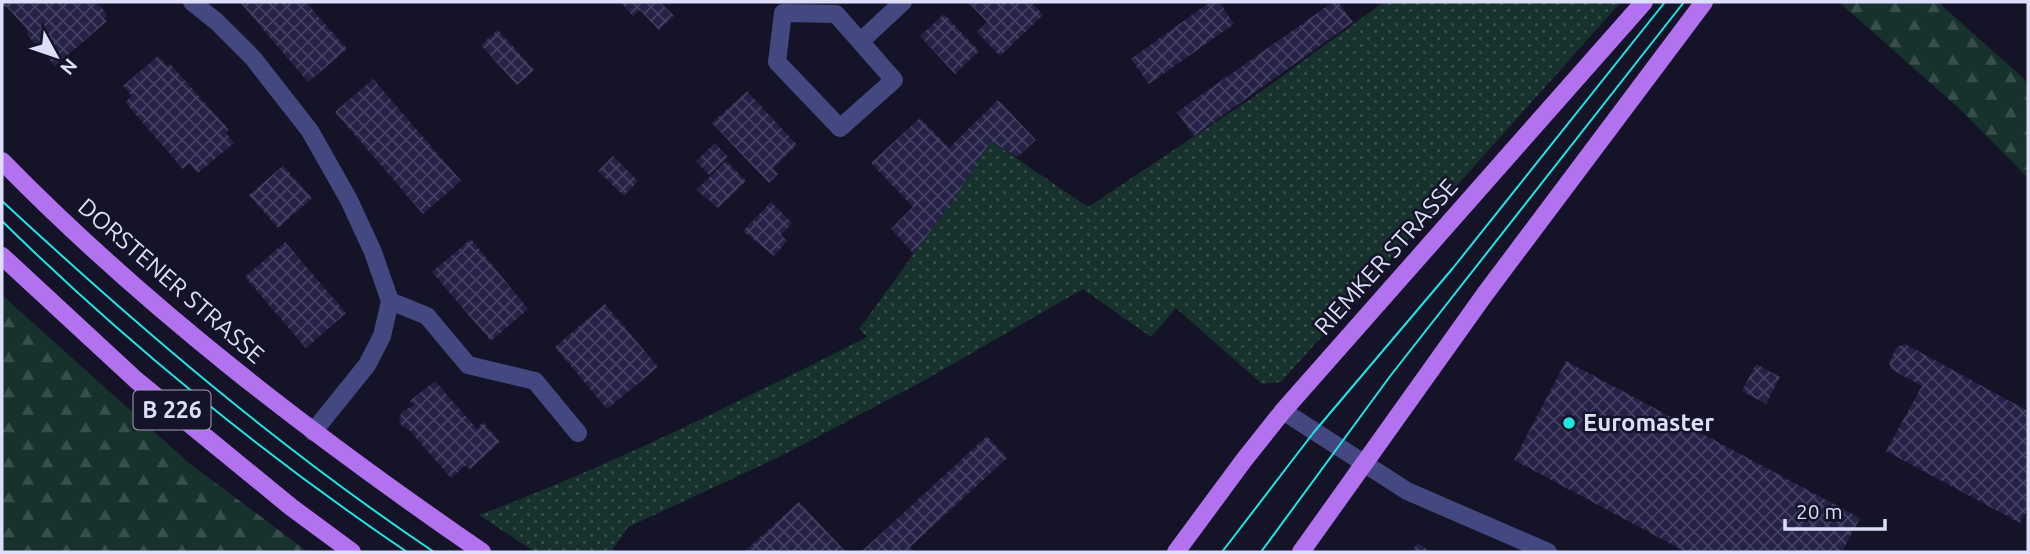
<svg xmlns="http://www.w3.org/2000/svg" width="2030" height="554" viewBox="0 0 2030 554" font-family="Ubuntu,sans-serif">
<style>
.grass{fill:url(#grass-dots)}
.forest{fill:url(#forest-firs)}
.building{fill:url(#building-cross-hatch)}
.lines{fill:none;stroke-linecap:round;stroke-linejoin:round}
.minor{stroke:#444881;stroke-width:18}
.major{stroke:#b271ef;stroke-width:18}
.tram{stroke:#1fe6e4;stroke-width:2}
.poi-dot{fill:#1fe6e4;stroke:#151328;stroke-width:2.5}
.labels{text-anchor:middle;stroke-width:5;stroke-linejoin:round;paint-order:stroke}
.shield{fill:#151328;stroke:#a2a1bc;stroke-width:2}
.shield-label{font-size:23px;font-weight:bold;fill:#dedefb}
.street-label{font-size:24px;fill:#dedefb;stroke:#151328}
.poi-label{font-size:24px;font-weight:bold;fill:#dedefb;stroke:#151328;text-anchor:start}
</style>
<defs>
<pattern id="grass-dots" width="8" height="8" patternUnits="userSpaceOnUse" patternTransform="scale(1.75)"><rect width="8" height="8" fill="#17312d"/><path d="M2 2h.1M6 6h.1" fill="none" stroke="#384e4c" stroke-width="1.8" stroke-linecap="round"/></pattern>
<pattern id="forest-firs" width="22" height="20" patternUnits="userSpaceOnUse" patternTransform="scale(1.75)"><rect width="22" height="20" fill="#17312d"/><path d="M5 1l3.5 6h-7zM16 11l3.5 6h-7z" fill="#384e4c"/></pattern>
<pattern id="building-cross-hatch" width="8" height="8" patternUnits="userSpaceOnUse" patternTransform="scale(1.75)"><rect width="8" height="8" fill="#252147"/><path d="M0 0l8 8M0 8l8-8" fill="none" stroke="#444162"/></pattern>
</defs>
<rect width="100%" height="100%" fill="#151328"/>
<path class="grass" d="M1384 2H1621L1281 382 1262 384 1176 308 1151 337 1083 289 918 384 777 458 628 527 611 552H535L479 515C613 465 740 401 867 337L859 329 955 197 991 141 1088 207 1252 98Z"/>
<path class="forest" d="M1839 2H1938L2022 77 2028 84V178L1963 112Z
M2 295 189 463 308 552H2Z"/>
<path class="building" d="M2 2H91L99 5 107 14 104 19 107 21 55 66 28 36 27 29 7 7 2 6Z
M240 2H306L347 49 308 82Z
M622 2H660L674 16 659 30 640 10 633 16 621 3Z
M968 2H1031L1043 15 1000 56 977 32 987 22Z
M1210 2H1219L1234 24 1149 84 1131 59Z
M1333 2H1338L1353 22 1194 136 1177 112Z
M944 14 979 51 955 74 920 36Z
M498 30 534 70 517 85 481 45Z
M158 56 167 66 170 64 229 130 226 133 234 143 198 173 189 163 183 169 125 102 132 96 123 86Z
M373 79 461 181 423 214 335 112Z
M747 91 797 145 773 168 778 174 769 183 712 123Z
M998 100 1036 140 1017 157 991 141 955 197 914 254 891 229 913 207 871 163 920 118 949 148Z
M715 143 728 157 709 175 696 161Z
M613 156 638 181 624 196 598 171Z
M726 161 746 181 718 208 696 190Z
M283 166 312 198 278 228 249 195Z
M771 202 792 223 781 235 787 241 774 256 743 231Z
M471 239 528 309 491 341 432 272Z
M285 242 346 313 306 348 245 277Z
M605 304 658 367 607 409 555 347Z
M1905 344 2028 411V508L2020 523 1886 451 1922 386 1891 369 1889 362 1897 347Z
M1566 361 1860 518 1842 552H1686L1514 460Z
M1756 364 1780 377 1766 404 1742 391Z
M435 381 477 429 483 422 500 442 470 469 466 465 451 478 409 430 401 425 399 418 403 411 414 405 410 401Z
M987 436 1007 458 910 547 913 551 912 552H861Z
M799 502 846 552H744Z
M1418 543 1431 552H1411Z"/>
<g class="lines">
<path class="minor" d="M192 2 217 22 253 58 310 131 349 200 373 252 390 301 382 336 367 365 313 432
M783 13 836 14 894 80 840 128 777 62Z
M861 41 903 2
M390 301 427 316 468 365 535 381 578 433
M1283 411 1407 491 1548 552"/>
<path class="major" d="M2 161C147 309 312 435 482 552
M2 256 136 380 291 507 352 552
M1176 552 1244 460 1283 411 1644 2
M1301 552 1485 294 1704 2"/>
<path class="tram" d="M2 201C138 327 279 448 434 552
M2 221C124 341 265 456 407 552
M1222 552 1314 432 1453 268 1665 2
M1261 552 1391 375 1684 2"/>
</g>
<circle class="poi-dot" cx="1569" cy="423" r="7"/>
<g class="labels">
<rect class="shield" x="133.5" y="390.5" width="77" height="39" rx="5"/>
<g class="shield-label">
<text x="172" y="418">B 226</text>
</g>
<g class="street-label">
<text transform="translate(1386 257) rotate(-48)" y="8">RIEMKER STRASSE</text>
<text transform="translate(171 281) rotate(41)" y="8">DORSTENER STRASSE</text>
</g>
<g class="poi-label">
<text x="1583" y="431">Euromaster</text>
</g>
</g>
<rect width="2030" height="554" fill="none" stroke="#dedefb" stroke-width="7"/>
<g transform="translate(56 56) rotate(130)" stroke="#151328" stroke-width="5" paint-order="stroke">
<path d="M0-5L12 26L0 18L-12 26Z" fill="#dedefb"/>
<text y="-10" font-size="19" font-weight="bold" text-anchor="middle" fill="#dedefb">N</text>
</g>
<path d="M1785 519v10h100v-10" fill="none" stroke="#dedefb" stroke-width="3.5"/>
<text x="1796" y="519" font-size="21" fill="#dedefb" stroke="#151328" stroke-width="5" paint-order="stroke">20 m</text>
</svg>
